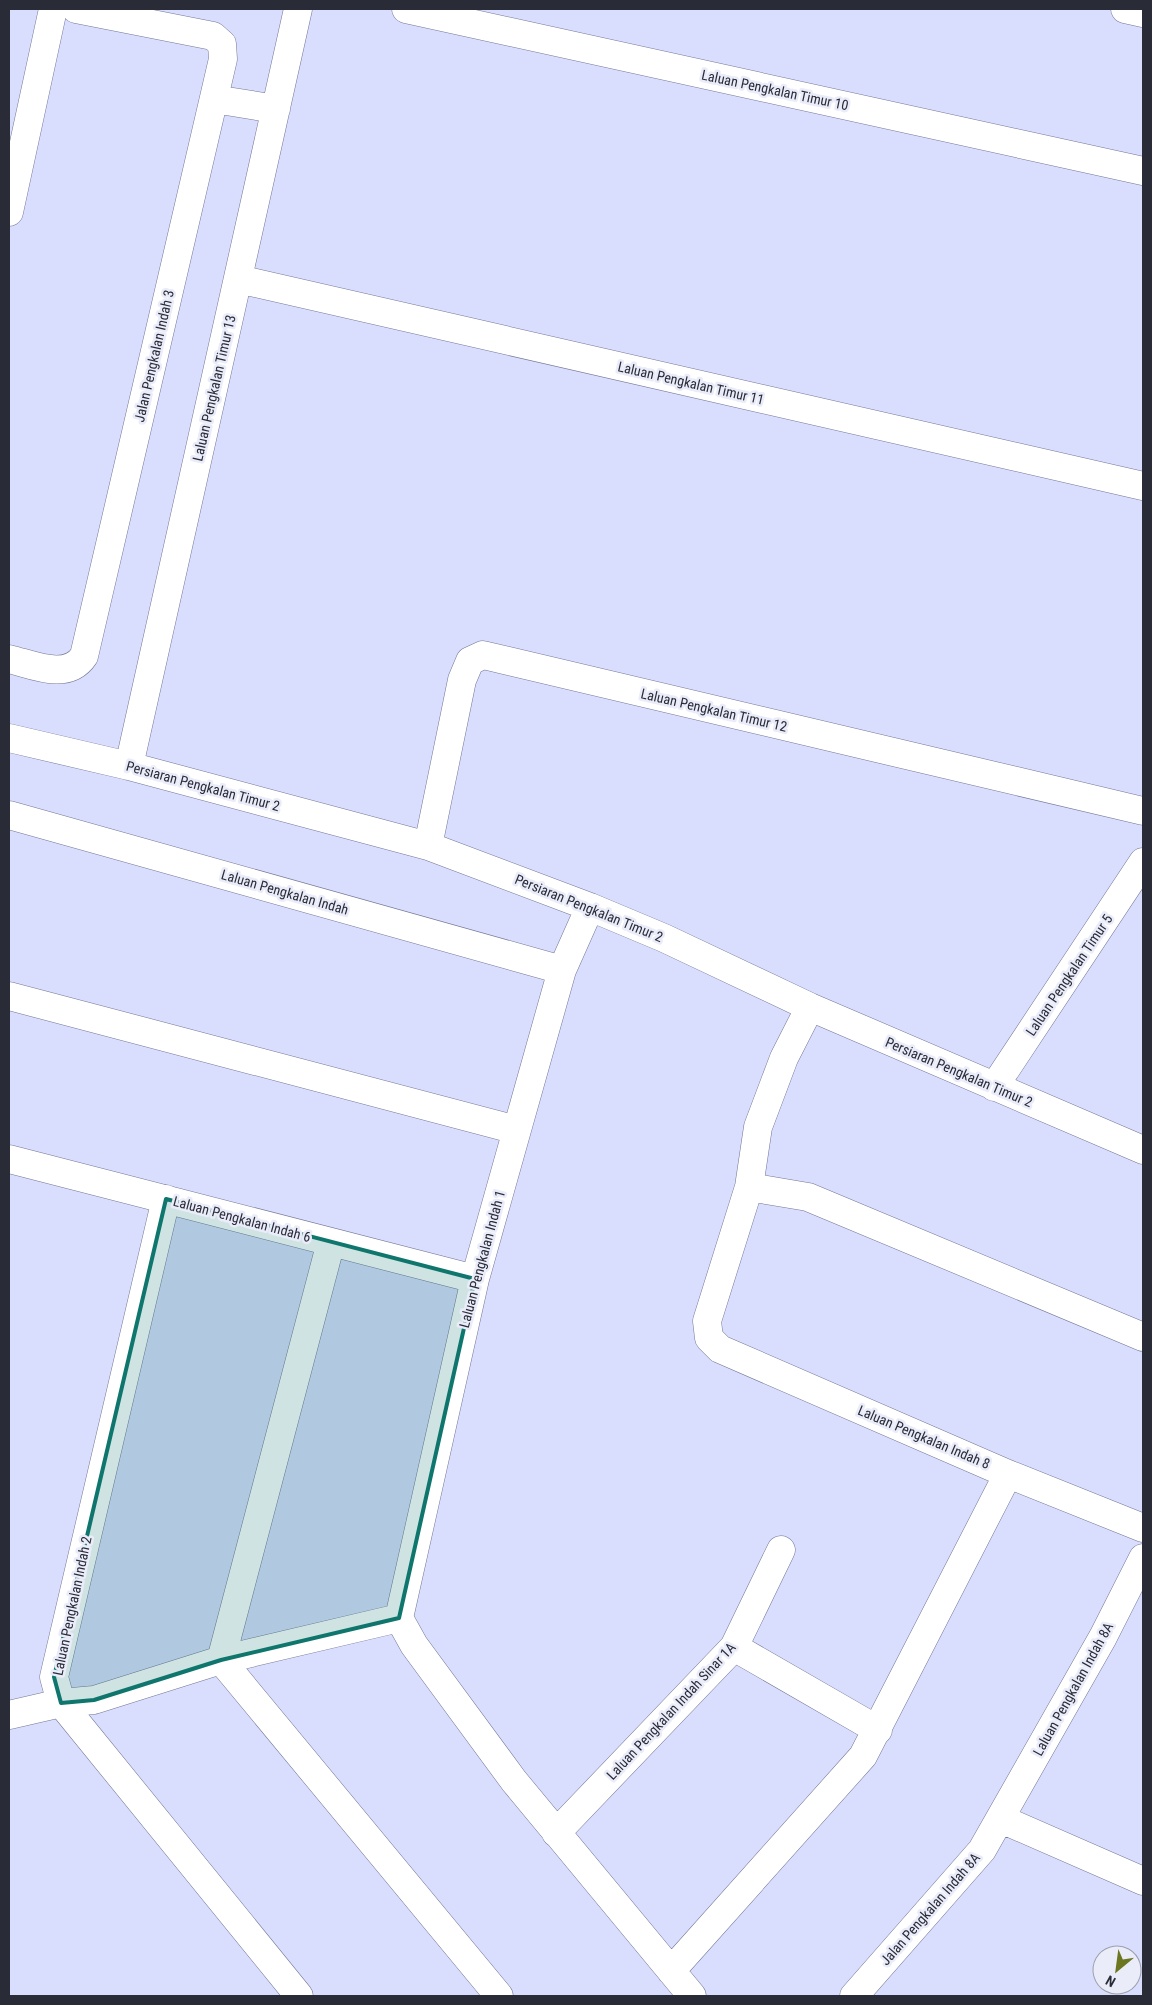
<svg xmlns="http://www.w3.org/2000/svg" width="1152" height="2005" viewBox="0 0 1152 2005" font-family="'Roboto Condensed',sans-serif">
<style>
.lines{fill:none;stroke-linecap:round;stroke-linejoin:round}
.minor-casing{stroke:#737794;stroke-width:29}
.minor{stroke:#fff;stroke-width:28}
.marked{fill:#0f766e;fill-opacity:0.2;stroke:#0f766e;stroke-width:4;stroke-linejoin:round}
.labels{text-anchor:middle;stroke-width:5;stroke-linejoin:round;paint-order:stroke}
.street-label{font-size:14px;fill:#292b37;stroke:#eaecf9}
</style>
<rect width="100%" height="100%" fill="#d9defe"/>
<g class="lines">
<g class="minor-casing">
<path id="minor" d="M406 9 1143 171
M1125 9 1143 13
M214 99 276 109
M9 212 53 9
M238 279 1143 486
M9 659C34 665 67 681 84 656L223 59 222 44 213 36 76 9
M9 738 129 766 428 846 590 907 664 938 810 1007 1143 1150
M129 766 298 9
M9 815 562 970
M428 846 462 680 470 661 483 655 1143 811
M9 996 517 1130
M994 1087 1143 862
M9 1159 475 1279
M749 1187 758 1127 784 1058 810 1007
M166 1199 54 1677 61 1703 94 1700 221 1660 399 1618
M331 1242 221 1660 499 1996
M1143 1337 808 1197 749 1187 707 1321 709 1338 720 1349 1008 1474 1143 1528
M399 1618 475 1279 562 970 590 907
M399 1618 414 1645 514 1781 692 1996
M734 1647 878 1730
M9 1715 61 1703 299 1996
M1001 1819 1143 1881
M556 1833 734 1647 781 1550
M671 1971 863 1756 1008 1474
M854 1996 982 1850 1103 1637 1143 1558"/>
</g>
<use href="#minor" class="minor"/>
</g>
<path class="marked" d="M166 1199 475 1279 399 1618 221 1660 94 1700 61 1703 54 1677Z"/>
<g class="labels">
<g class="street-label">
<text transform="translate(775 90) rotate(12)" y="5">Laluan Pengkalan Timur 10</text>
<text transform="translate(154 356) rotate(-77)" y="5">Jalan Pengkalan Indah 3</text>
<text transform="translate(691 383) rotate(13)" y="5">Laluan Pengkalan Timur 11</text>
<text transform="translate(214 388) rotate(-77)" y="5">Laluan Pengkalan Timur 13</text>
<text transform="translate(714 710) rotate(13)" y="5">Laluan Pengkalan Timur 12</text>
<text transform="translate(203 786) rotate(15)" y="5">Persiaran Pengkalan Timur 2</text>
<text transform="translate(285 892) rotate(16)" y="5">Laluan Pengkalan Indah</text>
<text transform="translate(589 908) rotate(22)" y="5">Persiaran Pengkalan Timur 2</text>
<text transform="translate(1069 975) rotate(-56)" y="5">Laluan Pengkalan Timur 5</text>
<text transform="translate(959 1072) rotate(23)" y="5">Persiaran Pengkalan Timur 2</text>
<text transform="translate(242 1219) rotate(15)" y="5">Laluan Pengkalan Indah 6</text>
<text transform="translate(482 1259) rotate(-75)" y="5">Laluan Pengkalan Indah 1</text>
<text transform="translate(924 1437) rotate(23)" y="5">Laluan Pengkalan Indah 8</text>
<text transform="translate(72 1606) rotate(-78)" y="5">Laluan Pengkalan Indah 2</text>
<text transform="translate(1073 1689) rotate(-61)" y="5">Laluan Pengkalan Indah 8A</text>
<text transform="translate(671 1711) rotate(-47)" y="5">Laluan Pengkalan Indah Sinar 1A</text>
<text transform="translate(930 1909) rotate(-49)" y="5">Jalan Pengkalan Indah 8A</text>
</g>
</g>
<rect width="1152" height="2005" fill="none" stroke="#292b37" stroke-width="20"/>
<g transform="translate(1117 1970) rotate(209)"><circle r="24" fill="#eaecf9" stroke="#9d9fab"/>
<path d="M0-4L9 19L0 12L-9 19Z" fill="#6c751f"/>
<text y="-8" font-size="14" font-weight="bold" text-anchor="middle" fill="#292b37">N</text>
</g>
</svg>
